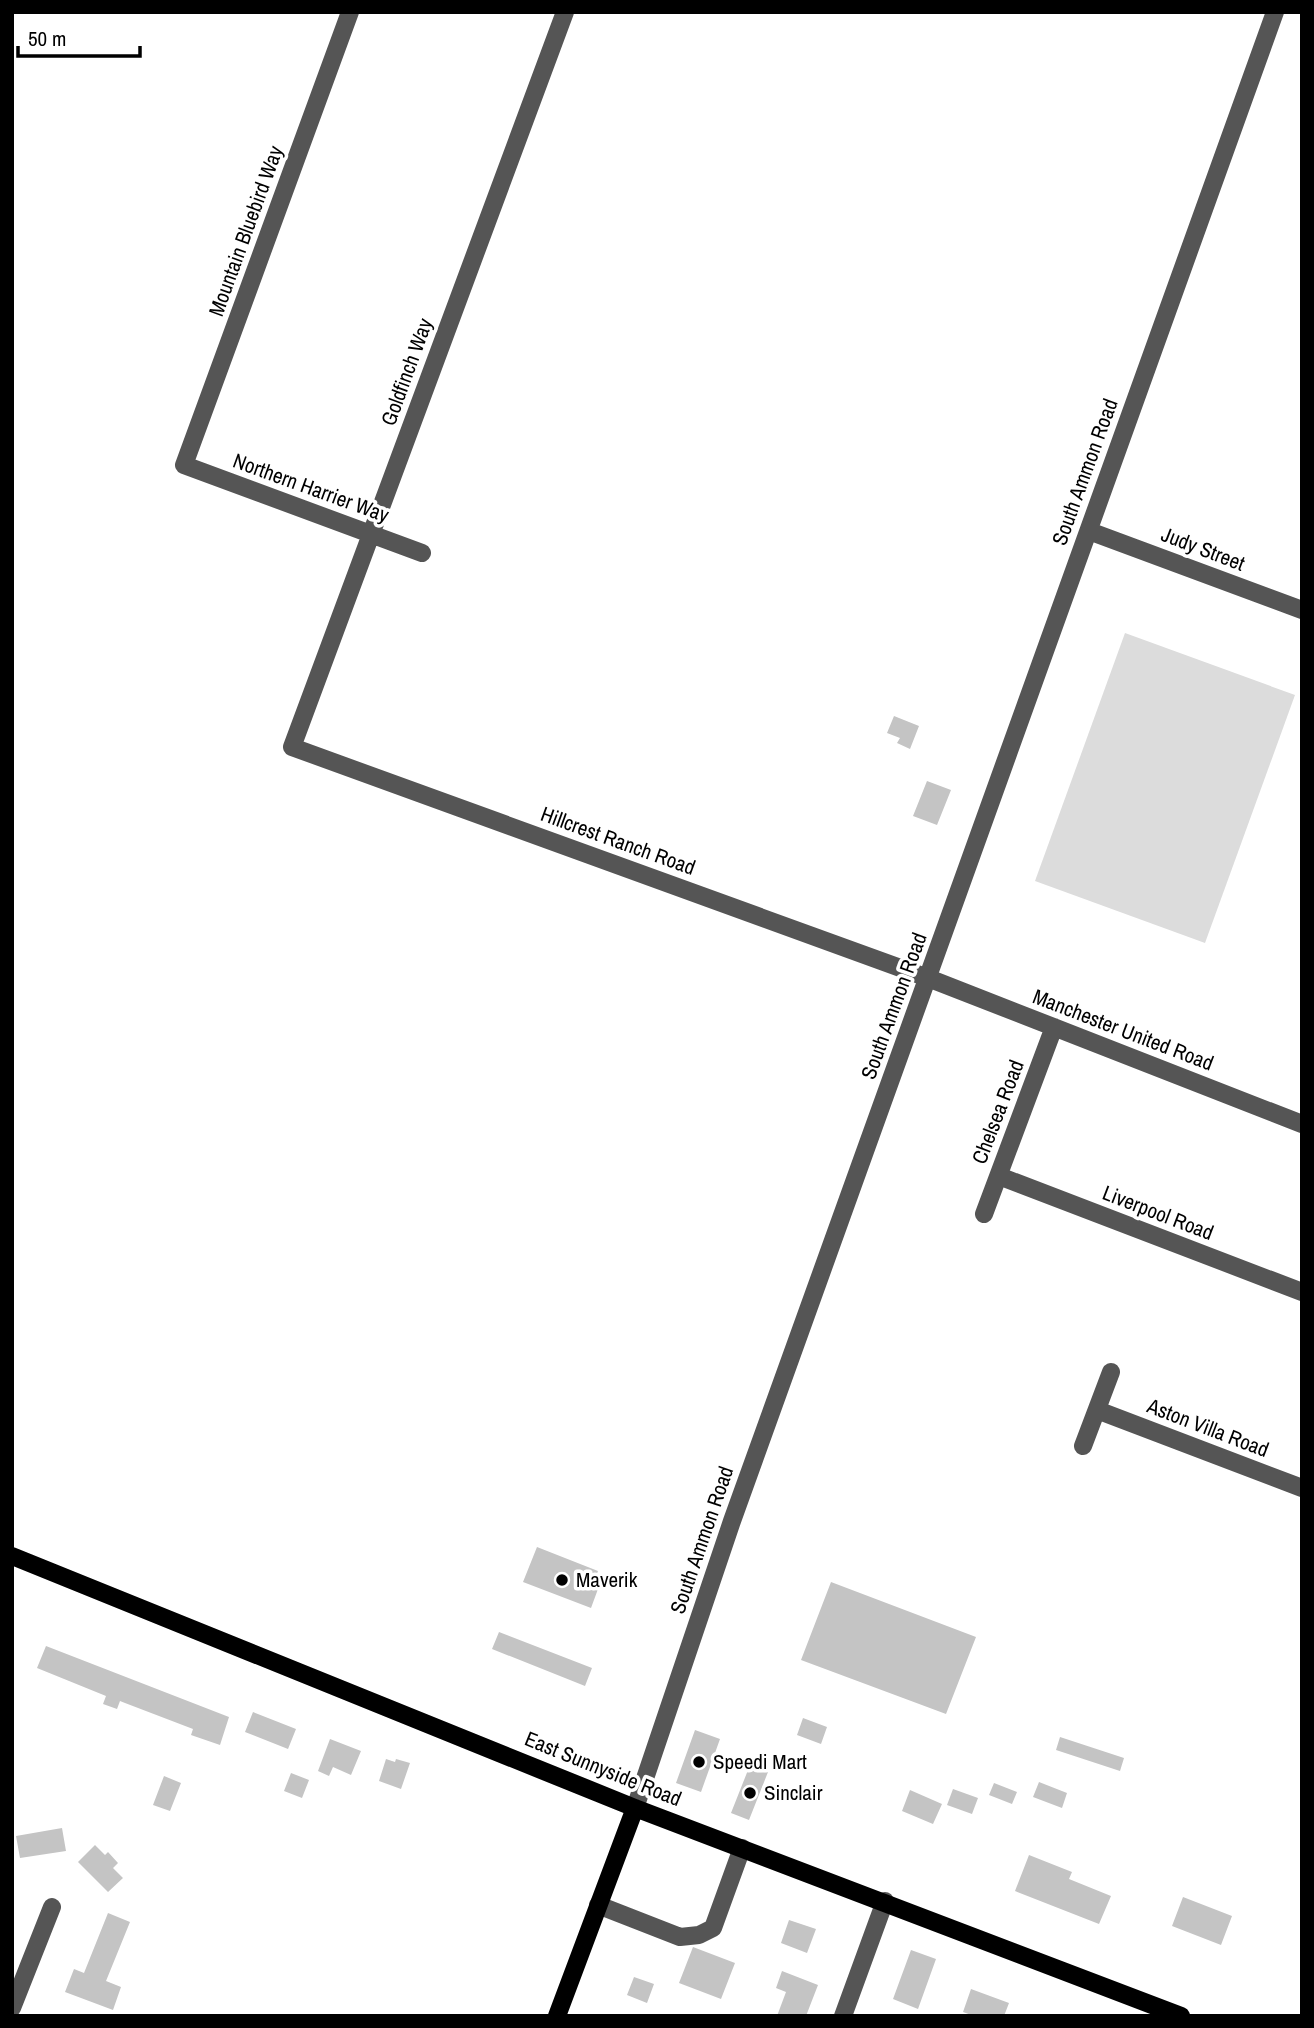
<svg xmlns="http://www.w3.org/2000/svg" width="1314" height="2028" viewBox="0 0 1314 2028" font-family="'Archivo Narrow',sans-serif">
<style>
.green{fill:#dcdcdc}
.building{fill:#c4c4c4}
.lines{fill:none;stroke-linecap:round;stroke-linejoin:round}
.minor{stroke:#555;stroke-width:18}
.major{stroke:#000;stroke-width:18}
.poi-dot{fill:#000;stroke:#fff;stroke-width:2.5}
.labels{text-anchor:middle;stroke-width:7;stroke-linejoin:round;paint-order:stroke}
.street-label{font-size:21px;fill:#000;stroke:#fff}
.poi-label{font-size:21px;fill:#000;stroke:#fff;text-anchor:start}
</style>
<rect width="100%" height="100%" fill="#fff"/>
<path class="green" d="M1125 633 1295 695 1205 943 1035 881Z"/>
<path class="building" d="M894 716 919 726 910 749 897 743 900 738 887 733Z
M927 781 951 790 937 825 913 816Z
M537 1547 598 1571 592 1586 598 1589 591 1608 523 1582Z
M831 1582 976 1637 946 1714 801 1660Z
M499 1632 592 1668 585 1686 492 1649Z
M46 1646 229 1717 220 1745 191 1735 193 1729 125 1703 120 1701 117 1709 103 1704 106 1696 37 1668Z
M253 1712 296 1729 288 1749 245 1732Z
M803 1718 827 1727 821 1744 797 1735Z
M695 1730 720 1739 701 1792 676 1783Z
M1060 1737 1124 1758 1120 1771 1056 1750Z
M330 1739 361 1751 351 1775 333 1767 329 1776 318 1771Z
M386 1759 395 1762 396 1759 410 1763 401 1789 379 1781Z
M750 1765 768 1772 749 1820 731 1813Z
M291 1773 309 1780 302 1798 284 1791Z
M164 1776 181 1783 170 1811 153 1805Z
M1039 1782 1067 1793 1062 1808 1033 1797Z
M994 1783 1017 1792 1012 1804 989 1795Z
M953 1789 978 1798 972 1814 947 1805Z
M910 1790 942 1804 933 1824 902 1811Z
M62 1828 66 1851 20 1858 16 1836Z
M95 1845 105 1855 108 1852 118 1863 113 1868 123 1878 108 1892 78 1862Z
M1029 1855 1072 1872 1069 1879 1111 1896 1099 1924 1015 1891Z
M1183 1897 1232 1916 1221 1945 1172 1926Z
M108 1913 130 1922 106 1981 121 1987 113 2010 65 1992 74 1969 84 1973Z
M789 1920 816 1929 807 1953 781 1943Z
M693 1947 735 1963 721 1999 679 1983Z
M911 1950 936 1959 918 2009 893 1999Z
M782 1971 818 1985 806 2016H777L786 1992 776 1988Z
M634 1977 654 1984 647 2003 627 1995Z
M971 1989 1009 2003 1004 2016H974L963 2012Z"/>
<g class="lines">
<path class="minor" d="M350 12 184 465 422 553
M565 12 292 747 928 978 1302 1124
M1089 531 1302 610
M999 1176 1302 1292
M984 1214 1054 1027
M1097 1410 1302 1488
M1083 1446 1111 1372
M635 1808 732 1521 1275 12
M598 1905 680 1937 699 1935 713 1928 742 1848
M12 2008 52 1907
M843 2016 885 1901"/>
<path class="major" d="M12 1556 635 1808 1181 2016
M557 2016 635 1808"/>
</g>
<g class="poi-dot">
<circle cx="562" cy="1580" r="7"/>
<circle cx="699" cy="1762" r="7"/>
<circle cx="750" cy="1793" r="7"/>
</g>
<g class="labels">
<g class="street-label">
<text transform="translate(246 231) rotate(-70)" y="7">Mountain Bluebird Way</text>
<text transform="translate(407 372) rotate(-70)" y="7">Goldfinch Way</text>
<text transform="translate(1085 472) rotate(-70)" y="7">South Ammon Road</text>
<text transform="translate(311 488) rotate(20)" y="7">Northern Harrier Way</text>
<text transform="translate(1203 549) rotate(21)" y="7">Judy Street</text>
<text transform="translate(618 841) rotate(20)" y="7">Hillcrest Ranch Road</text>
<text transform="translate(894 1006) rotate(-70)" y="7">South Ammon Road</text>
<text transform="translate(1123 1030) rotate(21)" y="7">Manchester United Road</text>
<text transform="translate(998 1112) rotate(-69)" y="7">Chelsea Road</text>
<text transform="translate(1158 1213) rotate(21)" y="7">Liverpool Road</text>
<text transform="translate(1208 1428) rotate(21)" y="7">Aston Villa Road</text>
<text transform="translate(702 1540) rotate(-71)" y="7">South Ammon Road</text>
<text transform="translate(603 1769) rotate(22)" y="7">East Sunnyside Road</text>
</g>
<g class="poi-label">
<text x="576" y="1587">Maverik</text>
<text x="713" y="1769">Speedi Mart</text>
<text x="764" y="1800">Sinclair</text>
</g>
</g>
<rect width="1314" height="2028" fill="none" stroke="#000000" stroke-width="28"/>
<path d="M18 46v10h122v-10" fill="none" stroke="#000000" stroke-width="3.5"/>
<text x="28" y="46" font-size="21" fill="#000000" stroke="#ffffff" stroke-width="5" paint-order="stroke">50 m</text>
</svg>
